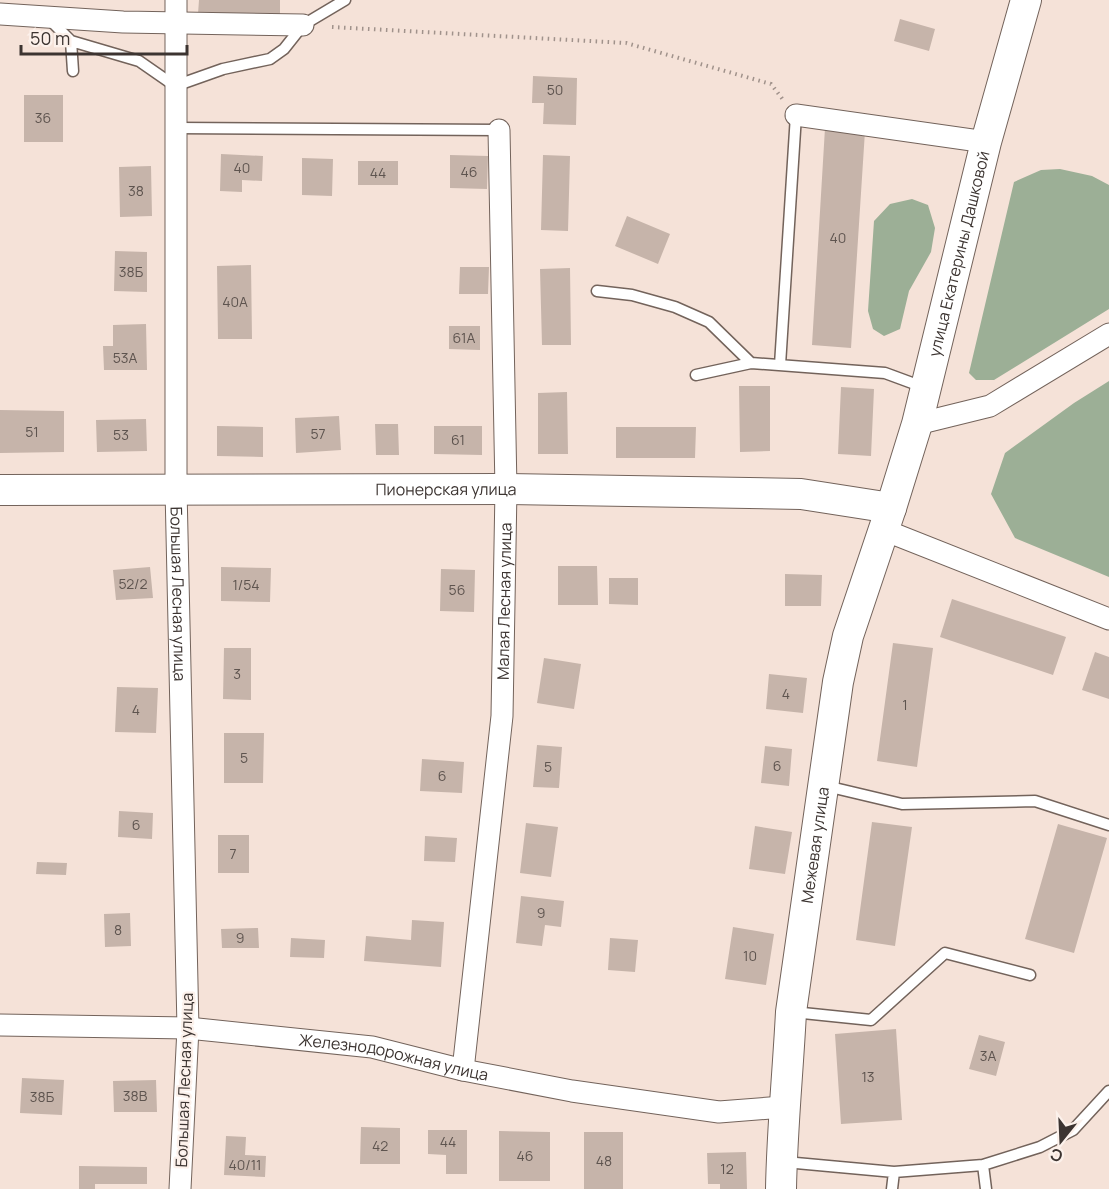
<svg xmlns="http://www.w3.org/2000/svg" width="1109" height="1189" viewBox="0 0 1109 1189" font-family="Manrope,sans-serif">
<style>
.forest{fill:#9caf96}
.building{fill:#c6b4aa}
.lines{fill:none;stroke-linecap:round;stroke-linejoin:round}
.lane-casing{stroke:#73635b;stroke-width:13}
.street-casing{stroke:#73635b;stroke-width:23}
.secondary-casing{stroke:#73635b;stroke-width:32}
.path{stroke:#a0928b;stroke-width:4;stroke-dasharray:1.5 4.5;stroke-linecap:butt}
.lane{stroke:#fff;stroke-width:10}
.street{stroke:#fff;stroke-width:21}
.secondary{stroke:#fff;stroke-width:30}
.labels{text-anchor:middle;stroke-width:4.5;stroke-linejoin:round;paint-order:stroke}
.number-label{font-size:14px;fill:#5e544f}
.street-label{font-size:16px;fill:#3c3431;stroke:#fcf1eb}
</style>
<rect width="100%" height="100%" fill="#f5e2d8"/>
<path class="forest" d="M1060 169 1092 176 1109 185V309L994 380H976L969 373 1014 182 1041 170Z
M912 199 928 205 935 228 931 252 909 291 900 329 884 336 873 329 868 311 874 221 890 204Z
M1109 381V577L1015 538 991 494 1005 453 1074 403Z"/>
<path class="building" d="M199 0H280V17L198 14Z
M900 19 935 29 929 51 894 41Z
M533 76 577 78 576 125 543 124 544 103H532Z
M24 95H63V142H24Z
M825 128 865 131 851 348 812 345Z
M221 154 263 156 262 181 242 180V192L220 191Z
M450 155 488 156 487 189 450 188Z
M543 155 570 156 568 231 541 230Z
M302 158 333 159 332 196 302 195Z
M358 161H398V185H358Z
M151 166 152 216 120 217 119 167Z
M627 216 670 234 658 264 615 246Z
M115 251 147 252V292L114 291Z
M251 265 252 339H218L217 266Z
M460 267H489L488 294H459Z
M570 268 571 345H542L540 269Z
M146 324 147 370H104L103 346H113V325Z
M449 326H480V350L449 349Z
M739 386H770V451L740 452Z
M841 387 874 389 871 456 838 454Z
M567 392 568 454H538V393Z
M0 410 64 411V452L0 453Z
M339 416 341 450 296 453 295 418Z
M146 419 147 451 97 452 96 420Z
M375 424H398L399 455H376Z
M217 426 263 427V457L217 456Z
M434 426H482V455L434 454Z
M616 427H696L695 458H616Z
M558 566H597L598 605H558Z
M150 567 153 598 116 600 113 570Z
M221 567 271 568 270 602 221 601Z
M441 569 475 570 474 612 440 611Z
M785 574 822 575 821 606H785Z
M609 578H638V605L609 604Z
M952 599 1066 637 1053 675 940 637Z
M893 643 933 648 917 767 877 761Z
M224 648H251V700L223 699Z
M1095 652 1109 657V699L1082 690Z
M544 658 581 664 574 709 537 703Z
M769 674 807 678 803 713 766 709Z
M117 687 158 688 156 733 115 732Z
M224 733H264L263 783H224Z
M537 745 562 747 559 788 533 787Z
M765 746 792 749 789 786 761 783Z
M422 759 464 762 462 793 420 791Z
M119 811 153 813 152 839 118 837Z
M872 822 912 827 895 946 856 940Z
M526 823 558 827 551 877 520 873Z
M1058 824 1107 838 1074 953 1025 939Z
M755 826 792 832 785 874 749 869Z
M218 835H249V873H218Z
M425 836 457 838 455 862 424 861Z
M37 862 67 863 66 875 36 874Z
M521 896 564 901 561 927 545 925 542 946 516 943Z
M130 913 131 946 105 947 104 914Z
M412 920 444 922 441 967 364 961 366 936 411 940Z
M733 927 774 934 766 985 725 979Z
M258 928 259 948H222L221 929Z
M291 938 325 940 324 958 290 957Z
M610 938 638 940 635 972 608 970Z
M896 1029 902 1120 841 1124 835 1034Z
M979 1035 1005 1042 996 1076 969 1069Z
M22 1078 64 1080 62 1115 20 1113Z
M156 1080 157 1112H114L113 1081Z
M361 1127 400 1128V1164H360Z
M428 1130H467V1174H446V1155L428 1154Z
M499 1131 550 1132V1181H499Z
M584 1132H623V1189H584Z
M226 1136 246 1137 245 1155 266 1156 265 1177 224 1175Z
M746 1152 747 1189H720V1184H708L707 1153Z
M79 1166 147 1167V1184H95V1189H79Z"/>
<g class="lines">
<g class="lane-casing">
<path id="lane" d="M50 20 71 41 139 61 175 86 223 69 270 59 284 49 303 25 345 0
M71 41 73 71
M175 128 499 130
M597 291 632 295 675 307 709 322 751 363
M780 365 796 115
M696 375 751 363 885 373 923 387
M826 786 902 804 1035 801 1109 825
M793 1012 871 1020 945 953 1030 975
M785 1162 894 1172 983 1165 1040 1147 1073 1130 1109 1091
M983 1165 986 1189
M892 1189 894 1172"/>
</g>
<g class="street-casing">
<g id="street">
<path id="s1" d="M176 0V489L188 1028 180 1189"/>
<path d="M0 14 123 22 303 25"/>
<path d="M796 115 986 142"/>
<path d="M917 424 990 406 1109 334"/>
<path d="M884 530 1109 619"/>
<path id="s2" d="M0 1025 188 1028 372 1047 463 1070 572 1091 719 1112 783 1107"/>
<path id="s3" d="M463 1070 502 716 506 489 499 130"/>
</g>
</g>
<g class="secondary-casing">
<g id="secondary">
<path id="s4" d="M0 490 506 489 801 494 891 508"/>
<path id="s5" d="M781 1189C782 1130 788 1071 791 1012L838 682 848 636 891 508 917 424 986 142 1026 0"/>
</g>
</g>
<path class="path" d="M332 27 626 43 771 84 784 101"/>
<use href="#lane" class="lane"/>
<use href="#street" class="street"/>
<use href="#secondary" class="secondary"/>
</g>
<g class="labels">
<g class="number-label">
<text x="555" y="95">50</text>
<text x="43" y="123">36</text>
<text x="242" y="173">40</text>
<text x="469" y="177">46</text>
<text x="378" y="178">44</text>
<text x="136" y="196">38</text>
<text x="838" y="243">40</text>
<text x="131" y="277">38Б</text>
<text x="235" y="307">40А</text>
<text x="464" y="343">61А</text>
<text x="125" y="363">53А</text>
<text x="32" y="437">51</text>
<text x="318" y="439">57</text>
<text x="121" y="440">53</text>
<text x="458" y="445">61</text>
<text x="133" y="589">52/2</text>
<text x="246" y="590">1/54</text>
<text x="457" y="595">56</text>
<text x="237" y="679">3</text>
<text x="786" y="699">4</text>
<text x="905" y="710">1</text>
<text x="136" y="715">4</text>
<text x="244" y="763">5</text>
<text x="777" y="771">6</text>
<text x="548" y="772">5</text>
<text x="442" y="781">6</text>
<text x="136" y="830">6</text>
<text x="233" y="859">7</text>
<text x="541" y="918">9</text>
<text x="118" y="935">8</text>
<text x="240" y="943">9</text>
<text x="750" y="961">10</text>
<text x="988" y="1061">3А</text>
<text x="868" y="1082">13</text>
<text x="135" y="1101">38В</text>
<text x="42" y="1102">38Б</text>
<text x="448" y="1147">44</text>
<text x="380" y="1151">42</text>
<text x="525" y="1161">46</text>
<text x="604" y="1166">48</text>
<text x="245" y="1170">40/11</text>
<text x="727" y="1174">12</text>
</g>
<g class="street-label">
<text dy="6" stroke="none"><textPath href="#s5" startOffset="956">улица Екатерины Дашковой</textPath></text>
<text dy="6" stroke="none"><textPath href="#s4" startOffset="446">Пионерская улица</textPath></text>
<text dy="6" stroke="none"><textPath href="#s1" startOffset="594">Большая Лесная улица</textPath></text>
<text dy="6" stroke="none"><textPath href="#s3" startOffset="471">Малая Лесная улица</textPath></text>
<text dy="6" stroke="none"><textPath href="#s5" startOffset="346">Межевая улица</textPath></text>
<text dy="6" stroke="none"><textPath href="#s2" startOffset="396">Железнодорожная улица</textPath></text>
<text transform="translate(184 1080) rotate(-88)" y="6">Большая Лесная улица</text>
</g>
</g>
<g transform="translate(1061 1141) rotate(198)" stroke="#fcf1eb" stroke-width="4.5" paint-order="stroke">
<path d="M0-4.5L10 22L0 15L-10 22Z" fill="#3c3431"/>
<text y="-9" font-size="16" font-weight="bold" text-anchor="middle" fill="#3c3431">С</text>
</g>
<path d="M21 45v9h166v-9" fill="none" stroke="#3c3431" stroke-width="3"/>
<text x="30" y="45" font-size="18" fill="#3c3431" stroke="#fcf1eb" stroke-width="4.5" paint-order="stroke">50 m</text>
</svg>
